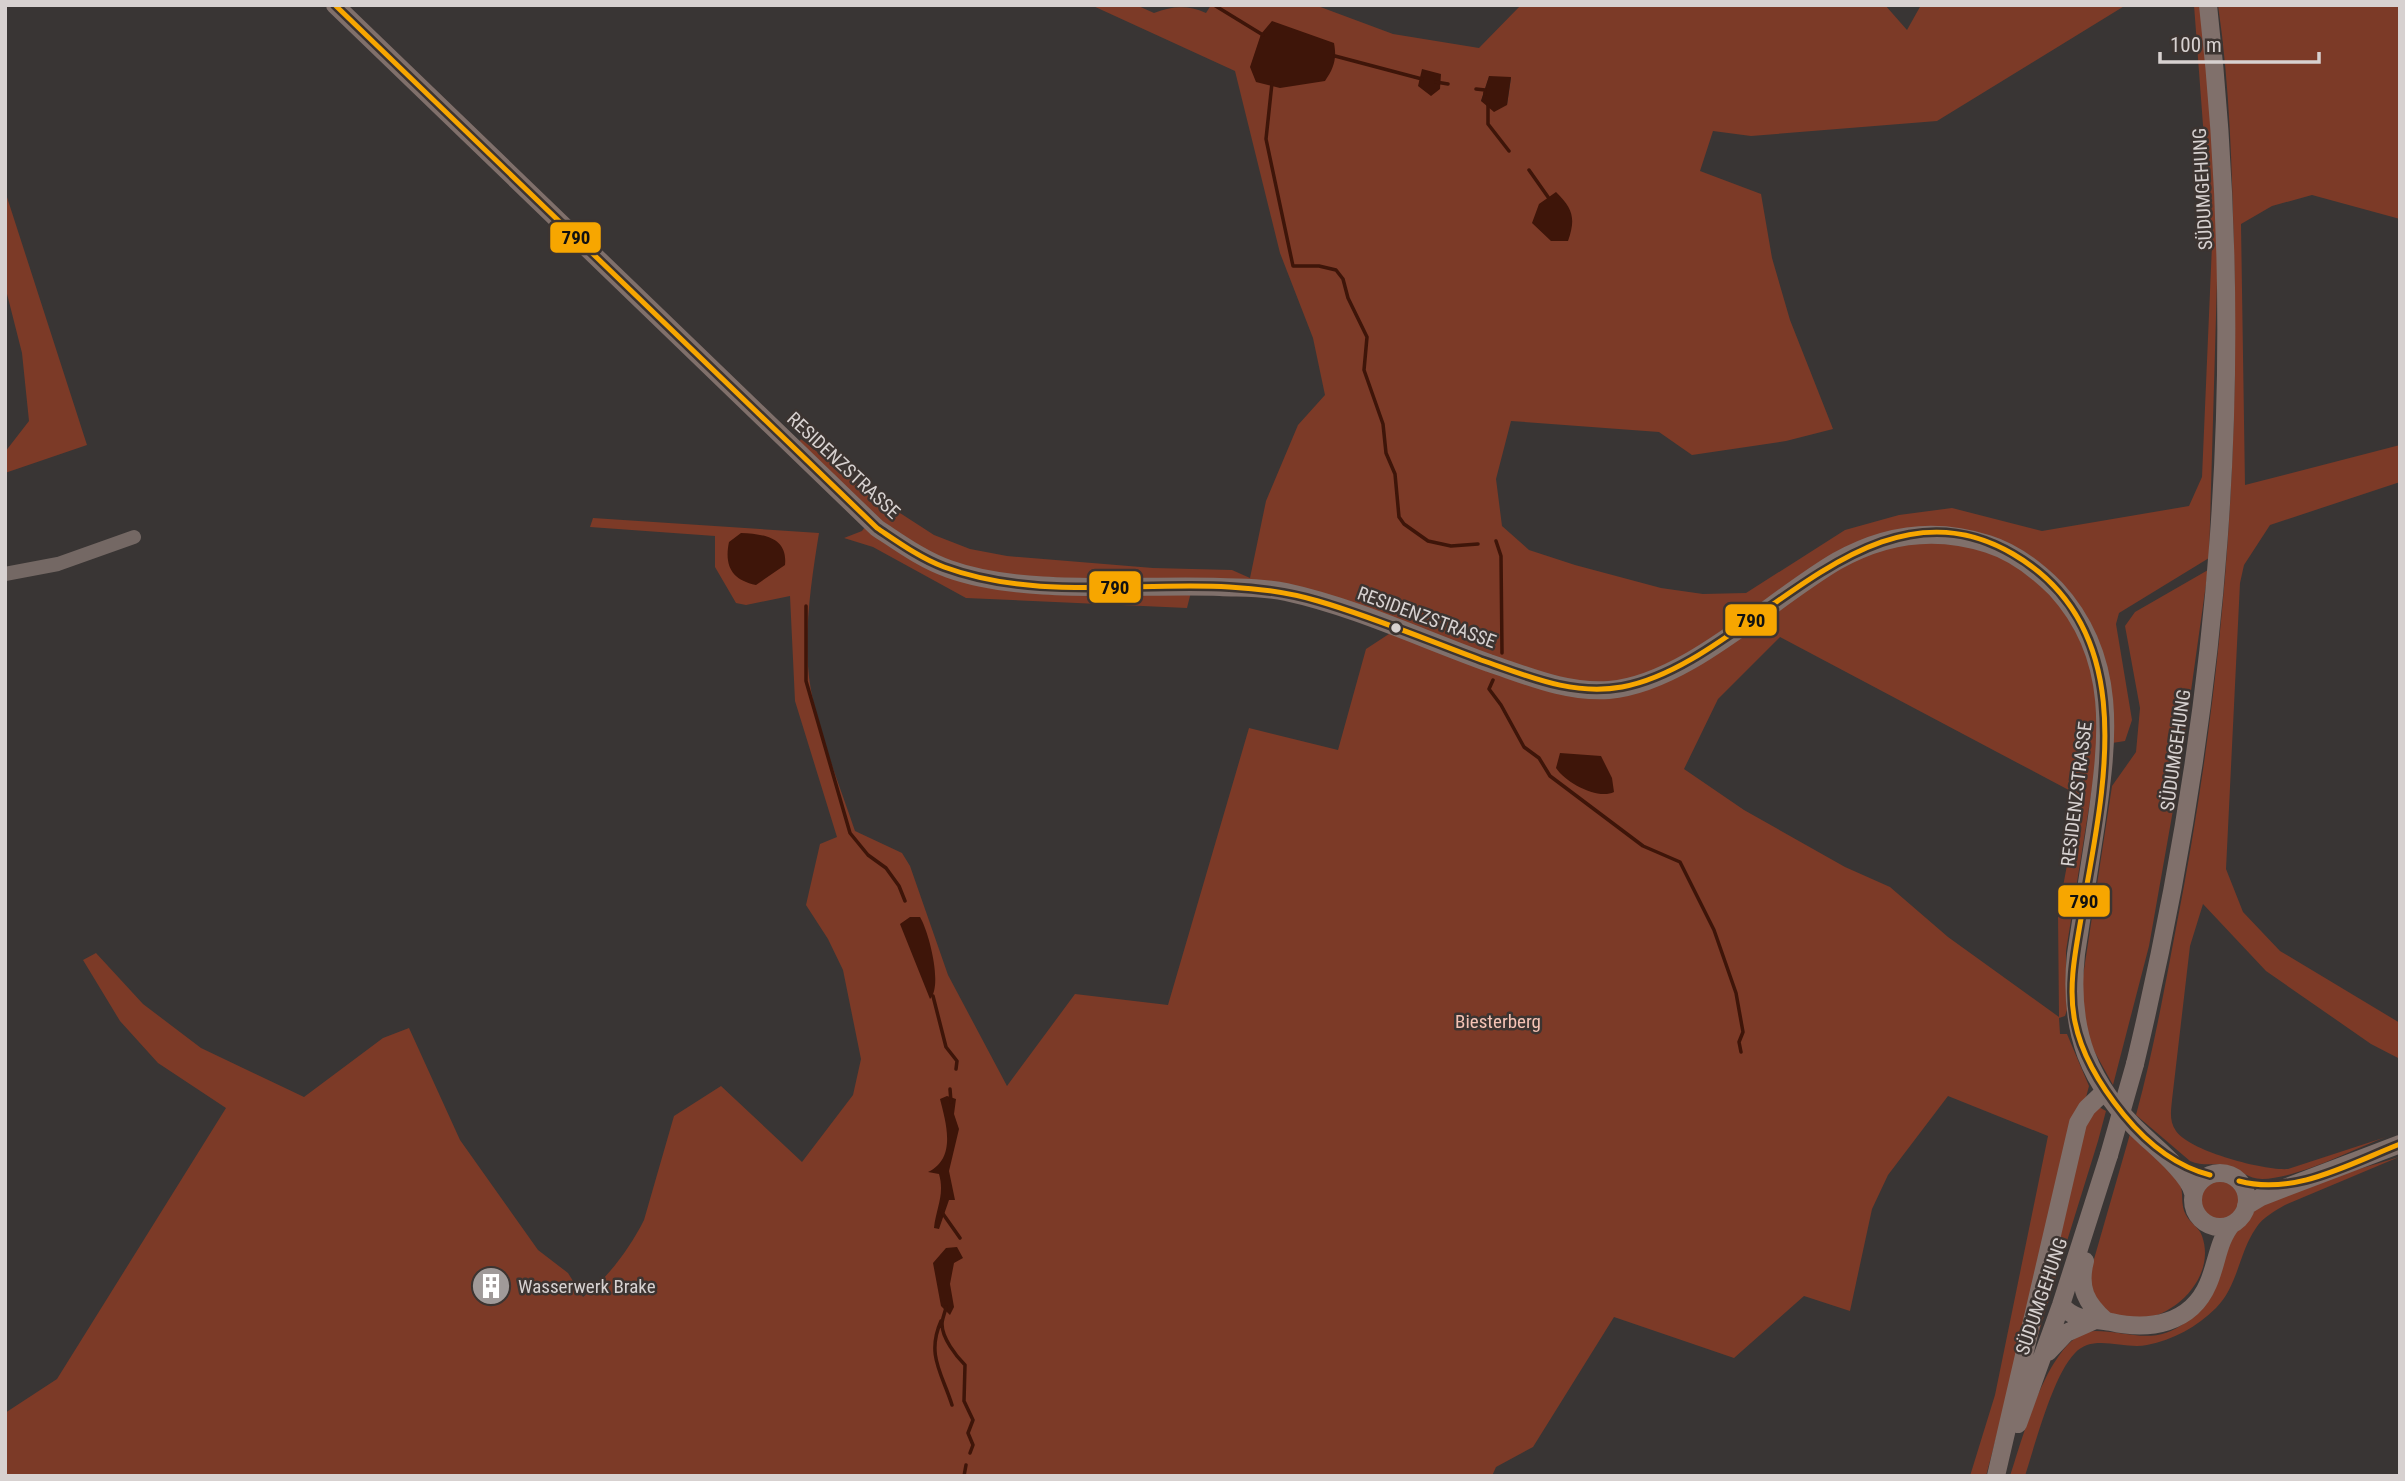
<svg xmlns="http://www.w3.org/2000/svg" width="2405" height="1481" viewBox="0 0 2405 1481" font-family="'Roboto Condensed',sans-serif">
<style>
.green{fill:#7c3a27;fill-rule:evenodd}
.water{fill:#3e1509}
.lines{fill:none;stroke-linecap:round;stroke-linejoin:round}
.stream{stroke:#3e1509;stroke-width:3.5}
.minor{stroke:#746864;stroke-width:14}
.major{stroke:#80706b;stroke-width:18}
.major-bridge{stroke:#80706b;stroke-width:18}
.bus-1-casing{stroke:#3c3431;stroke-width:10}
.bus-1{stroke:#f7a600;stroke-width:5}
.bus-dot{fill:#d7d1d0;stroke:#3c3431;stroke-width:2.5}
.labels{text-anchor:middle;stroke-width:5;stroke-linejoin:round;paint-order:stroke}
.street-label{font-size:19px;fill:#d7d1d0;stroke:#3c3431}
.park-label{font-size:19px;fill:#f5c3b5;stroke:#3c3431}
.poi-label{font-size:19px;fill:#d7d1d0;stroke:#3c3431;text-anchor:start}
.line-badge{stroke:#3c3431;stroke-width:2.5}
.pale-badge-label{font-size:19px;text-anchor:middle;font-weight:bold;fill:#111}
</style>
<rect width="100%" height="100%" fill="#393534"/>
<path class="green" d="M1091 5H1136L1154 13C1173 6 1187 5 1206 13L1211 5H1315L1393 34 1479 48 1521 5H1885L1907 30 1921 5H2126L1937 121 1751 136 1713 131 1700 171 1761 194 1772 258 1790 320 1833 429 1786 441 1692 455 1659 432 1511 421 1496 479 1502 526 1529 550 1575 565 1661 588 1703 594 1746 593 1845 530 1899 515 1952 508 2042 531 2189 506 2202 477 2212 245 2194 5H2201L2213 136 2218 247 2209 558 2119 613 2116 624 2132 720 2125 741 2099 745 2066 951 2067 1010 2065 1016 2059 1018 2060 1034H2067L2089 1086 1986 1476H1970L1995 1395 2048 1136 1948 1096 1888 1175 1872 1209 1850 1311 1804 1296 1734 1358 1614 1317 1533 1447 1496 1467 1492 1476H5V1413L57 1379 226 1108 158 1063 120 1021 83 960 96 953 143 1004 201 1048 304 1097 383 1038 409 1028 460 1140 538 1250 568 1273 583 1297C608 1278 630 1248 644 1220L674 1116 721 1086 802 1162 853 1095 861 1059 843 970 828 939 806 905 820 844 837 837 795 701 790 596 746 605 736 603 715 567V536L590 527 593 518 819 533C812 576 805 622 808 666 811 716 839 783 855 831L902 853 910 866 948 975 1007 1086 1075 994 1168 1005 1249 728 1338 750 1366 649 1392 632 1322 594 1250 579 1191 592 1187 608 966 598 873 547 844 538 862 531 873 516 798 444 801 439 866 491 934 535 970 549 1007 556 1153 568 1232 570 1250 578 1266 501 1298 425 1325 395 1313 338 1280 253 1235 71ZM1489 77 1511 78 1507 105 1481 101ZM1780 637 2080 796 2058 913 2059 1017 1948 937 1890 887 1845 867 1744 810 1684 769 1718 699Z
M2218 5H2400V219L2312 195 2272 206 2241 224 2245 485 2400 445V482L2270 525 2244 565 2240 583 2226 869 2243 912 2280 951 2400 1023V1059L2371 1044 2266 971 2203 904 2190 946 2172 1100C2171 1111 2169 1121 2176 1131 2189 1151 2265 1171 2288 1169L2386 1137C2351 1150 2299 1178 2262 1179 2248 1179 2240 1169 2227 1166 2214 1162 2203 1167 2190 1161L2136 1115C2153 1053 2164 991 2176 928 2220 703 2240 481 2234 252 2232 170 2230 87 2218 5Z
M5 191 87 445 5 473V452L29 421 22 353 5 286Z
M2208 570 2179 776 2149 946 2113 1085 2088 1040 2082 1011 2083 976 2112 786 2136 752 2140 708 2125 626 2135 612Z
M2099 1107 2106 1111 2098 1141 2024 1380 2082 1140 2087 1122Z
M2130 1134C2146 1148 2171 1165 2180 1184 2184 1194 2180 1204 2186 1215 2190 1223 2199 1227 2202 1236 2217 1277 2173 1321 2133 1319 2122 1318 2112 1314 2102 1310L2090 1288V1273Z
M2399 1157 2285 1205C2275 1211 2263 1217 2256 1228 2239 1252 2238 1286 2216 1308 2197 1327 2173 1340 2147 1345 2124 1350 2093 1333 2075 1353 2053 1375 2035 1445 2025 1476H2010C2022 1440 2050 1331 2095 1331 2129 1331 2155 1347 2187 1321 2216 1296 2218 1269 2231 1237 2235 1228 2258 1204 2268 1200 2309 1181 2356 1171 2399 1157Z
M2199 1199a20 20 0 1 1 40 0a20 20 0 1 1-40 0Z"/>
<path class="water" d="M1272 21 1334 43C1337 59 1334 68 1325 81L1280 88 1256 82 1250 67 1261 34Z
M1422 69 1441 74 1440 89 1431 96 1418 86Z
M1489 76 1511 77 1507 105 1494 112 1481 101Z
M1556 192C1573 209 1576 218 1568 241H1551L1532 223 1539 204Z
M741 533C763 534 788 537 785 565L756 585C732 580 724 566 729 542Z
M1560 753 1601 756 1612 778 1614 792C1598 800 1566 783 1556 768Z
M910 917H920C929 932 943 986 930 999L900 924Z
M947 1096 956 1099 954 1114 959 1129 949 1171 955 1200H949L939 1229 934 1228C936 1208 945 1195 939 1174L928 1172C957 1158 946 1123 940 1099Z
M957 1247 963 1258 954 1263 950 1284 954 1307 950 1315 941 1306 933 1263 946 1248Z"/>
<g class="lines">
<path class="stream" d="M1214 5 1263 35
M1335 56 1422 79
M1436 82 1448 84
M1272 83 1266 139 1293 266H1319L1336 270 1343 279 1348 298 1367 337 1364 370 1383 424 1386 453 1395 474 1399 517 1404 524 1428 541 1451 546 1478 544
M1476 89 1485 90V94
M1488 105V124L1509 151
M1529 170 1548 197
M1496 541 1501 556 1502 653
M806 606V681L850 833 868 855 886 868 899 886 905 901
M1493 680 1489 689 1501 705 1524 747 1539 758 1550 776 1643 846 1680 862 1714 930 1736 993 1743 1032 1739 1042 1741 1052
M933 996 946 1047 957 1061 956 1069
M950 1089 951 1102
M941 1211 960 1238
M946 1307C945 1313 942 1319 942 1324 942 1338 956 1356 965 1365L964 1401 973 1420 968 1433 973 1445 970 1453
M941 1321C926 1355 942 1373 952 1405
M964 1476 966 1465"/>
<path class="minor" d="M5 574 58 564 134 537"/>
<path class="major" d="M335 5 877 528C900 543 923 560 949 569 1024 596 1139 584 1220 587 1242 588 1264 587 1286 592 1355 607 1422 639 1489 663 1528 676 1566 693 1609 690 1687 683 1770 600 1837 561 1885 534 1936 527 1988 544 2014 552 2037 570 2056 589 2119 658 2108 739 2096 824 2089 867 2083 911 2076 954 2068 1030 2088 1085 2145 1137 2159 1150 2189 1175 2193 1193
M2135 1064C2220 710 2249 368 2208 5
M2193 1200a27 27 0 1 1 54 0a27 27 0 1 1-54 0Z
M2246 1206 2261 1197 2400 1144
M2085 1261C2078 1288 2086 1303 2106 1321
M2061 1305C2076 1322 2092 1318 2111 1322 2149 1331 2191 1324 2208 1284 2217 1264 2218 1240 2232 1224
M2048 1352 2066 1333 2093 1321
M2018 1424 2061 1305 2109 1155
M1996 1476 2078 1123 2087 1108 2104 1092"/>
<path class="major-bridge" d="M2109 1155 2135 1064"/>
<g class="bus-1-casing">
<path id="bus-1" d="M335 5 877 528C898 542 920 558 944 567 1064 611 1196 565 1318 601 1373 617 1427 640 1481 660 1528 676 1572 696 1622 687 1748 664 1866 467 2013 554 2142 629 2104 787 2083 907 2077 944 2067 985 2075 1022 2082 1057 2102 1088 2124 1115 2147 1143 2175 1166 2210 1175
M2239 1181C2294 1196 2349 1164 2400 1144"/>
</g>
<use href="#bus-1" class="bus-1"/>
</g>
<defs>
<g id="building-disc" transform="scale(2.0125)"><circle r="9.5" fill="#a09a99" stroke="#3c3431"/><path d="M-4-6H4V6H1V3H-1V6H-4ZM-2.5-4.3h1.7v1.8h-1.7ZM.8-4.3h1.7v1.8H.8ZM-2.5-1h1.7V.8h-1.7ZM.8-1h1.7V.8H.8Z" fill="#fff"/></g>
</defs>
<g fill-rule="evenodd">
<use href="#building-disc" x="491" y="1286"/>
</g>
<circle class="bus-dot" cx="1396" cy="628" r="6"/>
<g class="labels">
<g class="street-label">
<text transform="translate(2202 189) rotate(-93)" y="7">SÜDUMGEHUNG</text>
<text transform="translate(844 465) rotate(43)" y="7">RESIDENZSTRASSE</text>
<text transform="translate(1427 617) rotate(20)" y="7">RESIDENZSTRASSE</text>
<text transform="translate(2175 750) rotate(-82)" y="7">SÜDUMGEHUNG</text>
<text transform="translate(2076 794) rotate(-83)" y="7">RESIDENZSTRASSE</text>
<text transform="translate(2041 1296) rotate(-71)" y="7">SÜDUMGEHUNG</text>
</g>
<g class="park-label">
<text x="1498" y="1028">Biesterberg</text>
</g>
<g class="poi-label">
<text x="518" y="1293">Wasserwerk Brake</text>
</g>
</g>
<g class="line-badge">
<rect x="549" y="221" width="53" height="33" rx="7" fill="#f7a600"/>
<rect x="1088" y="570" width="54" height="34" rx="7" fill="#f7a600"/>
<rect x="1724" y="603" width="54" height="34" rx="7" fill="#f7a600"/>
<rect x="2057" y="884" width="54" height="34" rx="7" fill="#f7a600"/>
</g>
<g class="pale-badge-label">
<text x="576" y="244">790</text>
<text x="1115" y="594">790</text>
<text x="1751" y="627">790</text>
<text x="2084" y="908">790</text>
</g>
<rect width="2405" height="1481" fill="none" stroke="#d7d1d0" stroke-width="14"/>
<path d="M2160 52v10h159v-10" fill="none" stroke="#d7d1d0" stroke-width="3.5"/>
<text x="2170" y="52" font-size="21" fill="#d7d1d0" stroke="#3c3431" stroke-width="5" paint-order="stroke">100 m</text>
</svg>
